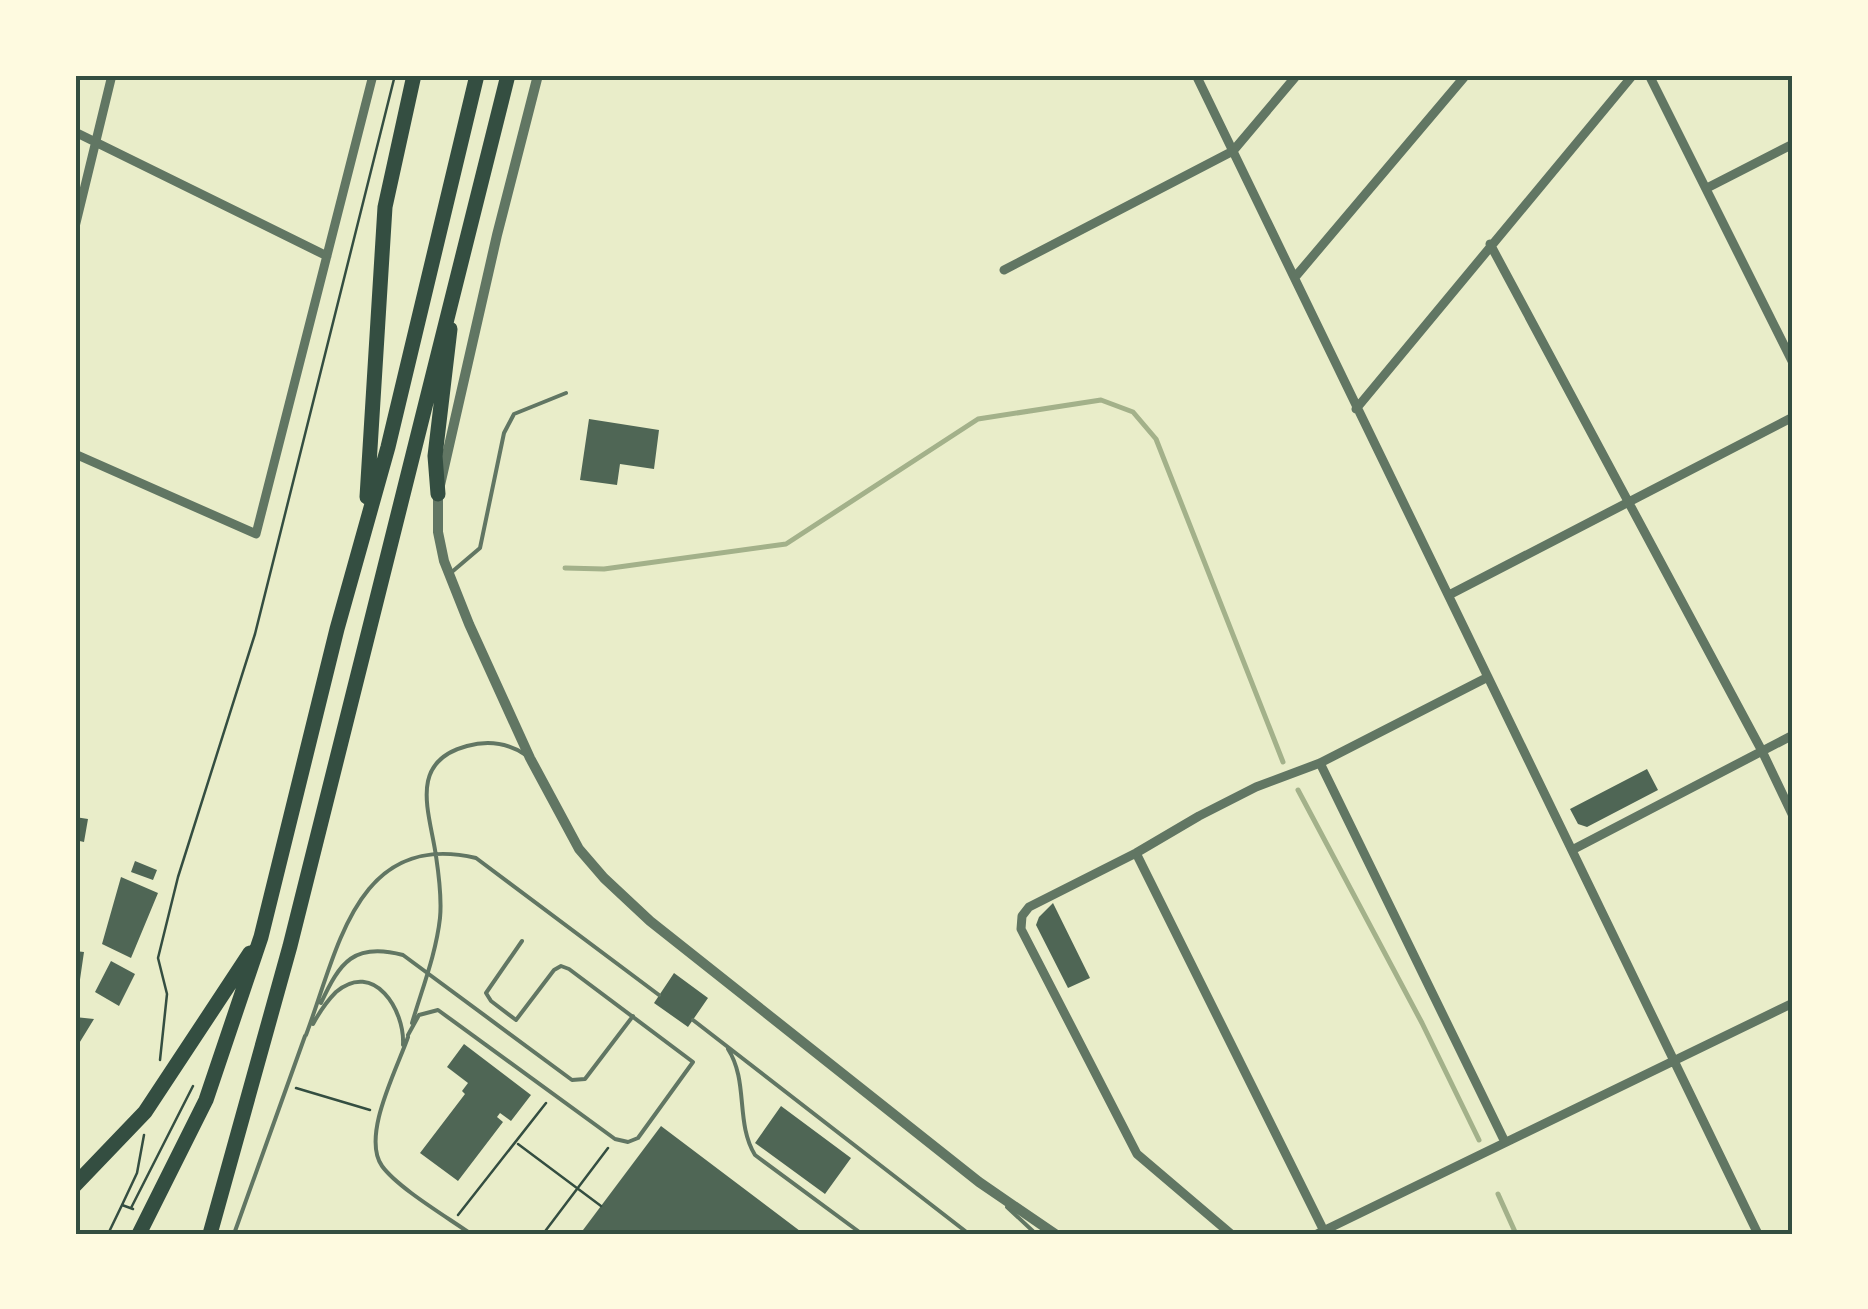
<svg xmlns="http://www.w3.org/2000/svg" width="1868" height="1309" viewBox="0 0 1868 1309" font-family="Ubuntu,sans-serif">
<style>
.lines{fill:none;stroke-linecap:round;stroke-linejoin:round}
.stream{stroke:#a3b18a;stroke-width:5}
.building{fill:#4f6655}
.path{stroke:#344e41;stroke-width:2.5}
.service{stroke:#617663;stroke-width:4}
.minor{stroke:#617663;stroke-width:9}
.tertiary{stroke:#617663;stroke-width:10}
.motorway{stroke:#344e41;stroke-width:15}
.neatline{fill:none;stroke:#344e41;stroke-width:4}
</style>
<rect width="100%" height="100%" fill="#e9edc9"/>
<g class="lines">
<path class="stream" d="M565 568 604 569 786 544 978 419 1101 400 1133 412 1156 439 1283 762
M1298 790 1422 1023 1479 1140
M1498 1194 1516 1234"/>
</g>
<path class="building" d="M589 419 659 430 654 469 620 464 617 485 580 480Z
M1647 769 1658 790 1587 827 1578 824 1570 809Z
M75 817 88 819 84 842 75 840Z
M135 861 157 870 153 880 131 872Z
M121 877 158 893 131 958 102 944Z
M1053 903 1090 978 1068 988 1036 925 1039 917Z
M75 951 84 952 77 1000H75Z
M111 961 135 974 119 1006 95 992Z
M674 973 708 998 688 1027 654 1003Z
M75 1017 94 1019 75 1050Z
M464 1044 531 1095 511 1121 500 1113 497 1117 503 1122 458 1181 420 1153 465 1094 462 1091 468 1083 447 1067Z
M781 1106 851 1158 825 1194 755 1143Z
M661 1126 804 1234H580Z"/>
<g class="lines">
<path class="path" d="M160 1060 167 994 158 958 178 877 255 634 395 75
M296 1088 370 1110
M518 1144 601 1206
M122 1205 137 1173 144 1135
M131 1208 193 1086
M458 1215 546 1103
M108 1234 122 1205 133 1209
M543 1234 608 1148"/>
<path class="service" d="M453 571 480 548 504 433 514 414 566 393
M321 1003C340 962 354 942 403 955L572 1080 585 1079 633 1016
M693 1020 969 1234
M412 1023C422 989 436 954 440 918 442 898 439 876 436 856 430 813 407 762 467 746 488 740 508 743 526 755
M313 1024C319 1013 327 1001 336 992 374 960 405 1010 403 1045
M306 1035C338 950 356 830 476 858L659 995
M408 1035 419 1015 438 1010 615 1139 628 1142 638 1138 693 1062 569 969 561 966 554 970 516 1020 491 1001 486 993 522 941
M408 1037C397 1069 361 1136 382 1166 398 1188 447 1217 471 1234
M728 1049C749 1082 735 1122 755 1155L862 1234
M1007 1207 1036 1234
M234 1234 305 1036"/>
<path class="minor" d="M1196 75 1758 1234
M1649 75 1793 363
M75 132 327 256
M1707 188 1793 144
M75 227 112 75
M1490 244 1762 751 1793 816
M1004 270 1233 151 1297 75
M1296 276 1466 75
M1356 409 1633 75
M75 454 256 534 373 75
M1449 595 1793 417
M1320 763 1504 1140
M1574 849 1793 735
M1136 853 1324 1231
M1231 1234 1137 1154 1021 929 1022 916 1029 907 1136 853 1199 816 1256 787 1320 763 1488 677
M1317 1234 1793 1003"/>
<path class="tertiary" d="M538 75 497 235 438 494V532L444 561 469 624 530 758 579 849 604 878 650 921 979 1182 1055 1234"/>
<path class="motorway" d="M438 494 435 456 450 329
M367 497 385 207 414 75
M75 1185 145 1112 250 953
M139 1234 206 1100 261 937 337 629 388 447 477 75
M210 1234 290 946 508 75"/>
</g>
<rect width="1868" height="1309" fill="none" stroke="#fefae0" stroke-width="155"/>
<rect x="78" y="78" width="1712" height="1154" class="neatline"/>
</svg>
